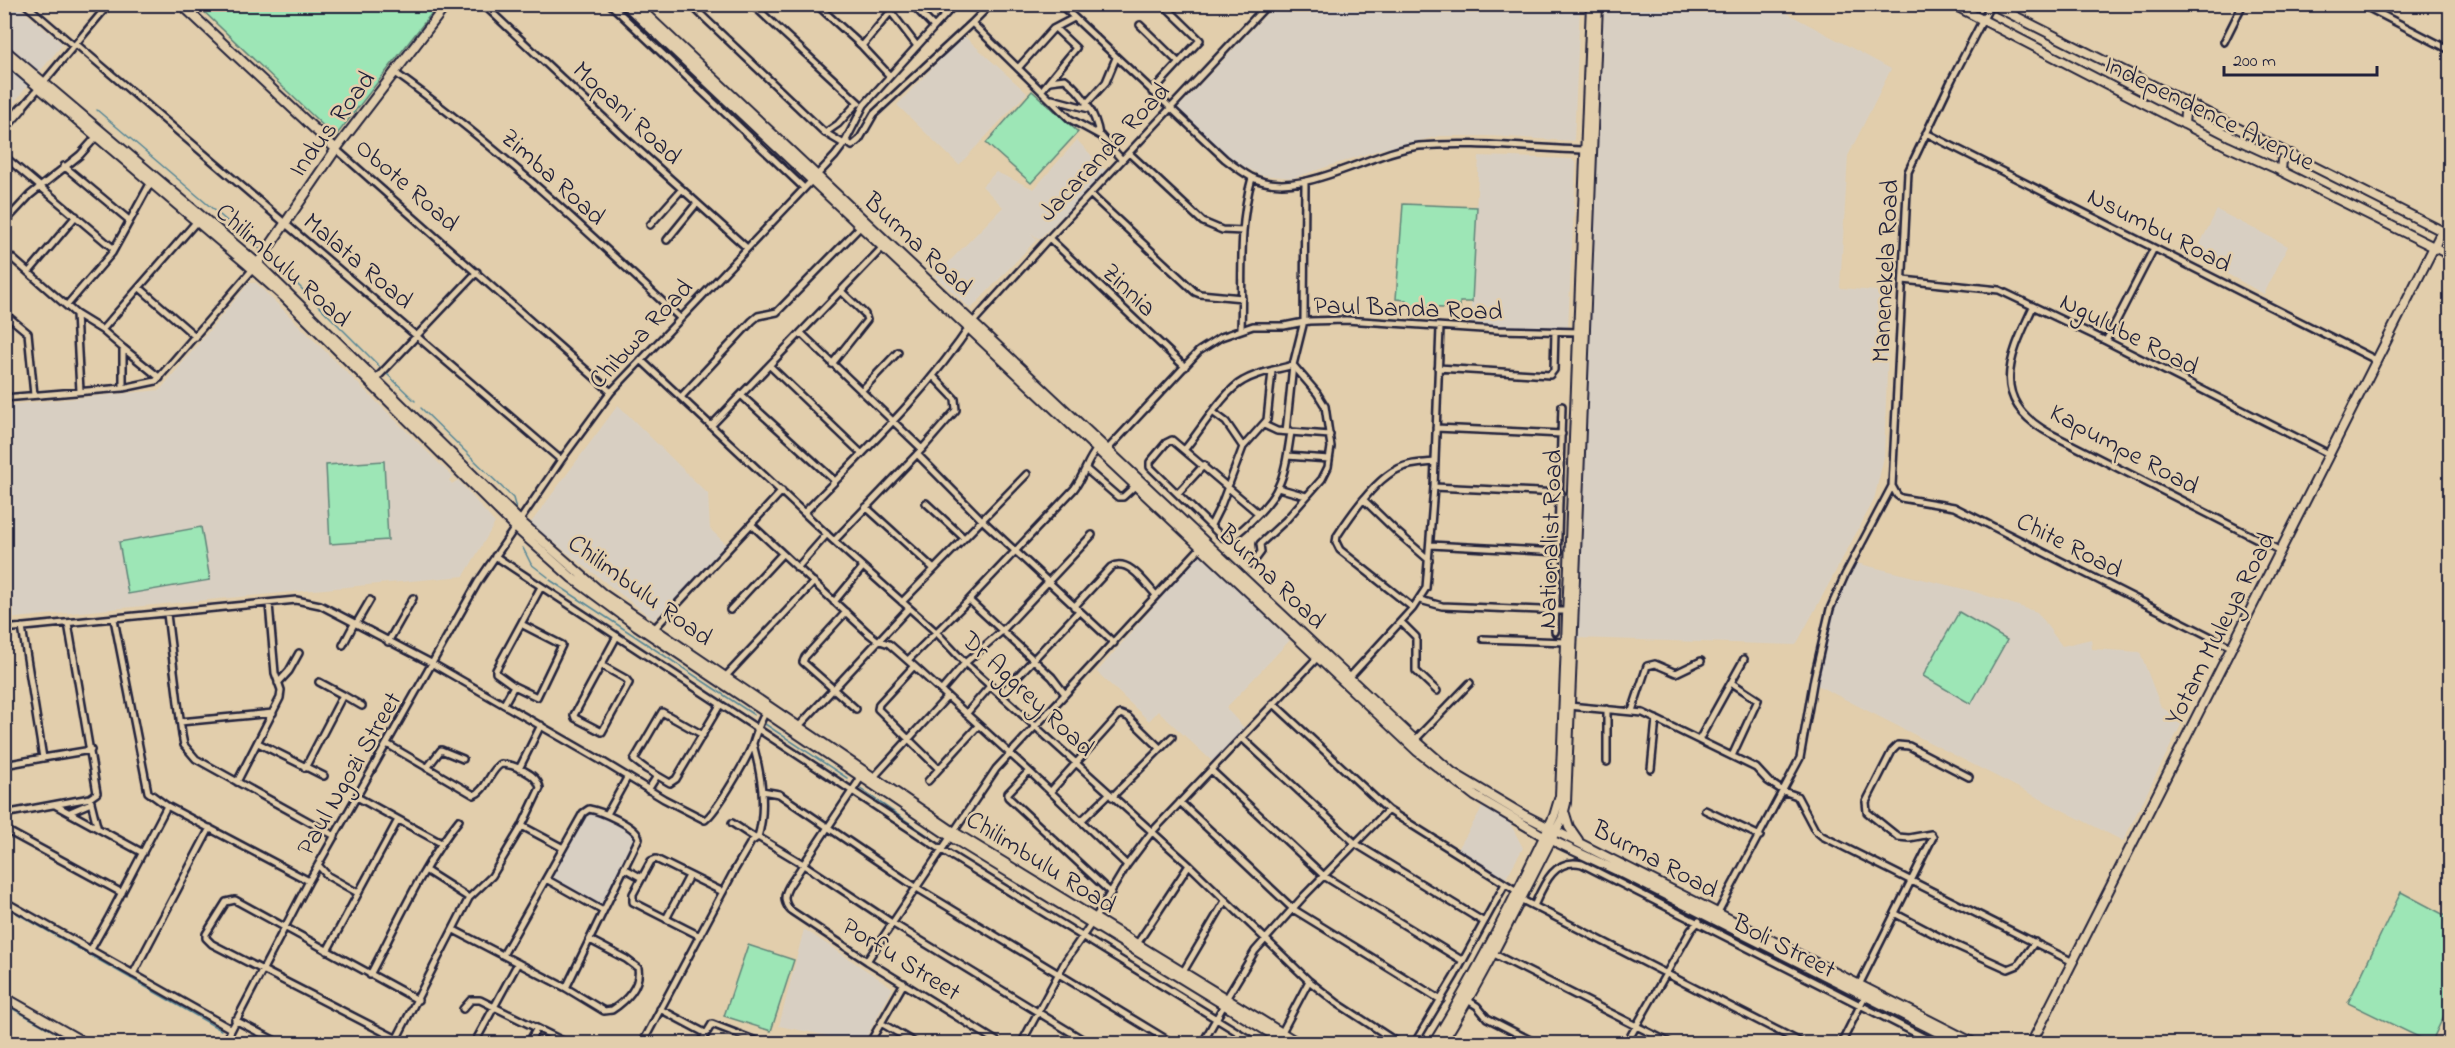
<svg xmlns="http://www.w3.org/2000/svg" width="2455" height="1048" viewBox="0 0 2455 1048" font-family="'Indie Flower',sans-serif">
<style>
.built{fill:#d8cfc2}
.green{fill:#9de6b6;stroke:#608478;stroke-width:1.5}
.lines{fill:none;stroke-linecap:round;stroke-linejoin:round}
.stream{stroke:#568696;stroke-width:1.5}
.street-casing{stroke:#22223b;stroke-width:10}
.secondary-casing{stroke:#22223b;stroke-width:12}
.street{stroke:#e2ceac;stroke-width:5}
.secondary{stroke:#e2ceac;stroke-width:8}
.labels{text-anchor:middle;stroke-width:5;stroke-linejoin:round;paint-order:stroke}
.street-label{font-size:26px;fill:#22223b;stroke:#e2ceac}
</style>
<rect width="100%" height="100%" fill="#e2ceac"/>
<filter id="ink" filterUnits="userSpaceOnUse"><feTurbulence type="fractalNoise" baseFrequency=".0167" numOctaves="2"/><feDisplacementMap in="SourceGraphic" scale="12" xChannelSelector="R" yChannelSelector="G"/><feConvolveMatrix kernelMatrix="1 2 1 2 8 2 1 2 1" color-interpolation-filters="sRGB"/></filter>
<g filter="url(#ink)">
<path class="built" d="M5 5H16L63 44 5 113Z
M1275 5H1580L1574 141 1488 136H1440L1378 150 1293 178 1260 175 1216 151 1177 109Z
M1604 5H1772L1891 69 1848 156 1840 288 1890 292 1884 457 1874 500 1796 645 1576 638Z
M963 35 1027 93 959 165 897 105Z
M1077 140 1107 172 1039 239 1031 233 1037 239 971 309 935 276 1003 207 982 186 996 172 1034 189Z
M1479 156 1572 159 1576 164 1568 327 1470 325Z
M2217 210 2288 246 2264 294 2194 256Z
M249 283H256L453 477 449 480 452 484 458 480 495 523 464 576 5 619V405L160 390Z
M618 405 708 494 710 529 728 546 654 620 530 524Z
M1200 553 1290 640 1226 708 1245 729 1215 764 1158 711 1149 721 1097 672Z
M1856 563 1972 591 2037 612 2062 646 2091 639 2092 649 2140 652 2161 707 2183 721 2123 841 1817 685 1831 615Z
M1483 806 1509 821 1523 848 1506 878 1457 851Z
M588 812 636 833 601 906 549 877Z
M804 929 893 988 863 1043 779 1026Z"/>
<path class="green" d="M197 5H438L335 137Z
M1032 91 1078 132 1031 183 986 143Z
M1403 204 1477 207 1472 302H1460V309L1406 306V300L1396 299Z
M384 461 388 540 330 544 326 465Z
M201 527 210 580 128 594 119 542Z
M1959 612 2007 640 1971 704 1923 676Z
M2401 892 2450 918V1003L2431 1043 2348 1003Z
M748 945 794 960 771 1031 724 1016Z"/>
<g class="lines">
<path class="stream" d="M642 4 651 14
M4 65 29 86
M43 97 56 109
M97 110 261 250
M60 112 69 120
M73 123 79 128
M82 131 92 139
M98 144 112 156
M117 160 128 169
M132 172 145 183
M155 192 163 198
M166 201 172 206
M175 209 188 219
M196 226 248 271
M271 258 380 367
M255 277 261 282
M266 286 357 375
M387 374 415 401
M421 408 513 498 516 509
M523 548 531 564 548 577
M550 580 754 715
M765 724 847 778
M859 788 936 841
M947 849 962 859
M4 906 221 1030
M4 1004 64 1037"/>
<g class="street-casing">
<path id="street" d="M25 4 74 46
M483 4 623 136 747 248
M610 4 804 188
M690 4 825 133 838 124 858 102
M752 4 859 103
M816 4 862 46 889 75
M881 4 891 12 917 46
M912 4 934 27
M1060 4 1225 159C1233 165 1242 172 1251 177 1299 202 1368 152 1419 146 1475 141 1532 149 1588 150
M2361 4 2450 50
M972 23 991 4
M1140 25 1179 63
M2224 42 2243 4
M76 44 561 460
M862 46 897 4
M1019 67 1053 29 1074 18
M394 72C498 146 587 231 680 318
M1050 81 1065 79C1082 92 1096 114 1099 135
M1042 90 1076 48 1055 28
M1152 92 1200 40 1163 4
M1052 99 1089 109
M1086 104 1106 82 1116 58
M22 108 109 4
M1926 133 2376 360
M827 134 844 144
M846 141 852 146 859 140 874 114 972 23 1070 119 1101 136 1122 160
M336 149 611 392
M1129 153 1203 222 1222 230 1243 231
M4 156 114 249
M64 166 129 220
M1090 194 1195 292 1200 294 1242 298
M4 223 30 195 80 155 97 136
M650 225 682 189
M1049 238 1185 367
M667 240 697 203
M4 251 76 314 80 391
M29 272 76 216
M1903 280 1999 290 2106 341 2329 454
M140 288 196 337
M67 305 112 253 151 182
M2033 307C2010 357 1988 399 2049 433L2281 551
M4 313 28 333 34 395
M76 314 102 330 123 348V388
M1241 329C1243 279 1238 226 1252 178
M102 330 197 221
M801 333 922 449
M2106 341 2154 248
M123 348 160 378
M641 360 834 541 936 632 965 663 1189 865 1309 981 1337 1003 1400 1044
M832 364 867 320 865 314 841 291
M770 366 862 454
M1438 368 1550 375 1554 370 1555 331
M375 380 477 272
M861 391 898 352
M742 396 835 481
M681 397 752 321 758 316 777 312 861 226
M4 398 123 388 156 381 253 269
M1214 413 1226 422 1243 447
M1264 425 1277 431 1330 435
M711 426 883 247
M1436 428 1562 434
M1286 432 1293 365 1304 321 1305 183
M1185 449C1200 431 1224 391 1243 381 1258 372 1276 370 1293 365
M1106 451 1199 351 1221 337 1253 326H1284L1309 321 1346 320 1497 330 1580 332
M917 454 982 520 1114 643
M1287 456 1329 459
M1087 470 1118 497H1123L1135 486
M1892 486 1897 495 1901 498 1954 507 2231 647
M1434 487 1561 493
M1278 488 1306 496
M1178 493 1204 465
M1364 500 1397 532 1429 560
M926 503 964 538
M866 507 934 569
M804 513C863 452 926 393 973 322L1049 238 1268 4
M1258 513 1172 440 1166 443 1150 462V467L1222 537 1230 539C1244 529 1271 504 1278 487 1286 471 1288 450 1291 432
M752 525 868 633 877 640 889 644 914 666 1029 771 1127 865
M1211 525 1221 505 1243 447 1267 420 1272 371
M834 541 922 449 956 410 955 399 933 376
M1430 545 1559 552
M495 556 942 850 1257 1044
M1252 564 1261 552 1260 544 1286 520 1322 479 1328 467 1331 447 1325 406 1317 393 1293 365
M797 568 827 534
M969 600 1052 677 1065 694
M1420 600 1442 606 1566 611
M834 602 863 567
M902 602 1027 474
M1074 607 1111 567C1128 557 1145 583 1156 595
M1413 608 1340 550 1336 542 1337 536C1350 516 1376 479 1398 469 1409 463 1423 463 1435 462
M730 610 782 554
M846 612 805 657 803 662 856 709
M167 614 182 735 184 745 196 759 335 836
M114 619 148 792 167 806 309 881
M1401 622 1416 637V671L1437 691
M356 624 370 600
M521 624 562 645 537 697 514 686 496 673V670L541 587
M4 629 296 600 320 605 433 664 600 760 664 799 705 820C717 811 748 758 753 743 757 731 759 723 766 712
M654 629 782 491
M1555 632 1562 406
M1483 639 1566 642
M388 642 413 598
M343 645 354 624
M908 660 969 600 1074 489C1084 476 1087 460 1097 449
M601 665 626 679 629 683 602 732 575 718 574 715 617 636
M914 666 879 704 878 709 938 768
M726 676 814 582
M1348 679 1413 608 1426 588 1434 487 1440 327
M278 683 289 671 299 653
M941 691 965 663 1002 631 1092 535
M1001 694 1078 612
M343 695 362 706
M1273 703 1388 810 1520 893
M504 704 514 686
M1569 706 1643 713 1756 768 1768 781 1783 791 1797 796 1815 830 1822 836 2073 962
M1607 709V762
M1632 711 1647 666 1655 664 1676 673 1701 661
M966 714 991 685
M180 722 273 713
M799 726 909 608
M703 735 662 712 634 760 646 769 670 783 676 779 720 705
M1242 738 1356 844 1484 922
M1415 740 1470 683
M1699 740 1744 659
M258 743 324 776
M387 744 474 795C487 790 489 771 501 764 513 764 538 774 540 788L522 826 492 876 469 898 397 1038
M753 744C761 774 767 806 758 837
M1732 756 1758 700 1732 683
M43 758 91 750
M4 765 43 758 22 627
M305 768 343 695 319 682
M427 768 441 750 463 759
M519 769 541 725
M1651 769 1656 719
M1211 770 1324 876 1463 961
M1029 771 1008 793V797L1111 893
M862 776 789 886C784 895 783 901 790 910L867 961 1001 1044
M874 777 947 697
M928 781 978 726
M237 782 280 698 281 690 275 673 269 604
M648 790 657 776
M762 791 779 794 917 888 1174 1044
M1051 791 1120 714 1128 717 1160 748
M357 797 441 843
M1112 797 1172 737
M90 798 97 826
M1180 802 1293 909 1441 1000
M55 805 143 853
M1705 810 1760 836
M70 812 91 803
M4 814 90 798 97 793 68 623
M607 814 627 778
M1081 821 1109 794
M732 823 755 838
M522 826 563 848
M4 829 122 893
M318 865 328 876 358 893
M624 868 642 878
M425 870 469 898
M546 879 603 911
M1520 899 1804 1044
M4 901 231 1029
M1534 906C1543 886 1554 857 1582 864L1937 1044
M1896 914 1953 944 2008 969 2018 965 2035 942
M1716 916 1800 758 1814 678 1830 609 1845 575 1892 486 1908 172 1952 79 1991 4
M1095 918 1127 865 1151 833 1319 656
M666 919 689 876
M454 930 566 988 604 1011 612 1010C626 1001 641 986 638 968L626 959 590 940
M700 936 633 902V894L651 861 656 859 723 892
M1137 944 1189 865
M90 951 108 919 167 806
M327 951 398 820
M1492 953 1672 1044
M503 955 583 813 589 809C601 811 636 826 639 838L566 988
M867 961 996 769 1202 546
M1183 972 1225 901
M133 974 210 828
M370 975C398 922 422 866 459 820
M1858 987 1933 837 1931 834 1909 838 1898 837 1867 812 1866 802 1892 751 1898 745 1909 746 1969 777
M1226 999 1255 951 1304 896 1388 810
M1466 999 1477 1006 1487 1018 1538 1044
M463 1009 471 1000H480L569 1044
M660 1009 705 1033
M235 1020 281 1044
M881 1023 917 1044
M1282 1032 1309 981
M224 1044 309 881 478 582 561 460 611 392 835 156 844 144 864 105 955 4
M407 1044 212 944 206 938V934L226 902 235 900 418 1000
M474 1044 518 963
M528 1044 537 1028
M642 1044 734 871 751 842 758 837 803 864 892 923 1090 1044
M700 1044 712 1024 764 1044
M869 1044 904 983
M1021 1044 1066 960 1091 924
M1202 1044 1224 1005
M1414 1044 1454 977 1505 884
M1626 1044 1691 930 1699 921
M1841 1044 1865 996"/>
</g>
<g class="secondary-casing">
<path id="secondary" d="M181 4 336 149
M625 4 1417 751 1475 796 1545 837 1622 873 1961 1044
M635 4 1415 740 1453 773 1522 814 1976 1044
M1952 4 2227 146 2273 167 2450 255
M1991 4 2450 235
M4 49 257 263 520 521 603 594 954 832 1300 1044
M4 58 248 265 284 297 516 528 572 578 637 626 951 837 1288 1044
M2184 124 2185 113 2194 107
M4 129 22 108
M2281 171 2282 160 2291 154
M256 266 336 149 447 4
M1565 814 1569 827 1578 840
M4 997 87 1044
M1433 1044C1479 970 1517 894 1554 816L1560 796 1591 4
M1441 1044C1487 972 1522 894 1562 819L1566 803 1598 4
M2031 1044 2442 231"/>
</g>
<use href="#street" class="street"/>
<use href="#secondary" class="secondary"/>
</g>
</g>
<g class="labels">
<g class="street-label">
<text transform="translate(628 112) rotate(43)" y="9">Mopani Road</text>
<text transform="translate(2210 112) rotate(26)" y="9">Independence Avenue</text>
<text transform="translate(331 123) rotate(-53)" y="9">Indus Road</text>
<text transform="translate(1103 151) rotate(-47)" y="9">Jacaranda Road</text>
<text transform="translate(554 176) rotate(42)" y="9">Zimba Road</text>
<text transform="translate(408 184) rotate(41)" y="9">Obote Road</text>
<text transform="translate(2160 229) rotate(27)" y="9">Nsumbu Road</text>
<text transform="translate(919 243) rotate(43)" y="9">Burma Road</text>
<text transform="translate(359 260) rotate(40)" y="9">Malata Road</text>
<text transform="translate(284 264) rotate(42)" y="9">Chilimbulu Road</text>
<text transform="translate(1884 271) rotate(-87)" y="9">Manenekela Road</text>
<text transform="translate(1130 289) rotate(44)" y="9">Zinnia</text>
<text transform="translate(1408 307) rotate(2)" y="9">Paul Banda Road</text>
<text transform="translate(640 333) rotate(-47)" y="9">Chibwa Road</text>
<text transform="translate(2130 333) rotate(27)" y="9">Ngulube Road</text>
<text transform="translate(2125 448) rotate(28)" y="9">Kapumpe Road</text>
<text transform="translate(1549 539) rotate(-88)" y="9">Nationalist Road</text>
<text transform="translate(2070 544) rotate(27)" y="9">Chite Road</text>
<text transform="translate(1273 576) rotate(44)" y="9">Burma Road</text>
<text transform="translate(641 589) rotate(36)" y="9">Chilimbulu Road</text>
<text transform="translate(2219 628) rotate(-63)" y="9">Yotam Muleya Road</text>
<text transform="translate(1029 693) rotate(43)" y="9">Dr Aggrey Road</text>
<text transform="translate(348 773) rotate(-60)" y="9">Paul Ngozi Street</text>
<text transform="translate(1656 858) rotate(28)" y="9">Burma Road</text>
<text transform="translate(1042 861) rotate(32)" y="9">Chilimbulu Road</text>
<text transform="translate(1785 945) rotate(27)" y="9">Boli Street</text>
<text transform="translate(902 958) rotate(32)" y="9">Porfu Street</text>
</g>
</g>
<rect width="2455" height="1048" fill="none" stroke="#e2ceac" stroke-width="24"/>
<rect x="12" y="12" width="2431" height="1024" fill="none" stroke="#22223b" stroke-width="2" filter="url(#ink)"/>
<path d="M2224 66v9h153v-9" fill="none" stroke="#22223b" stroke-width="3"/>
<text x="2233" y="66" font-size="18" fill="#22223b" stroke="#e2ceac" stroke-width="4.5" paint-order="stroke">200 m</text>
</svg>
